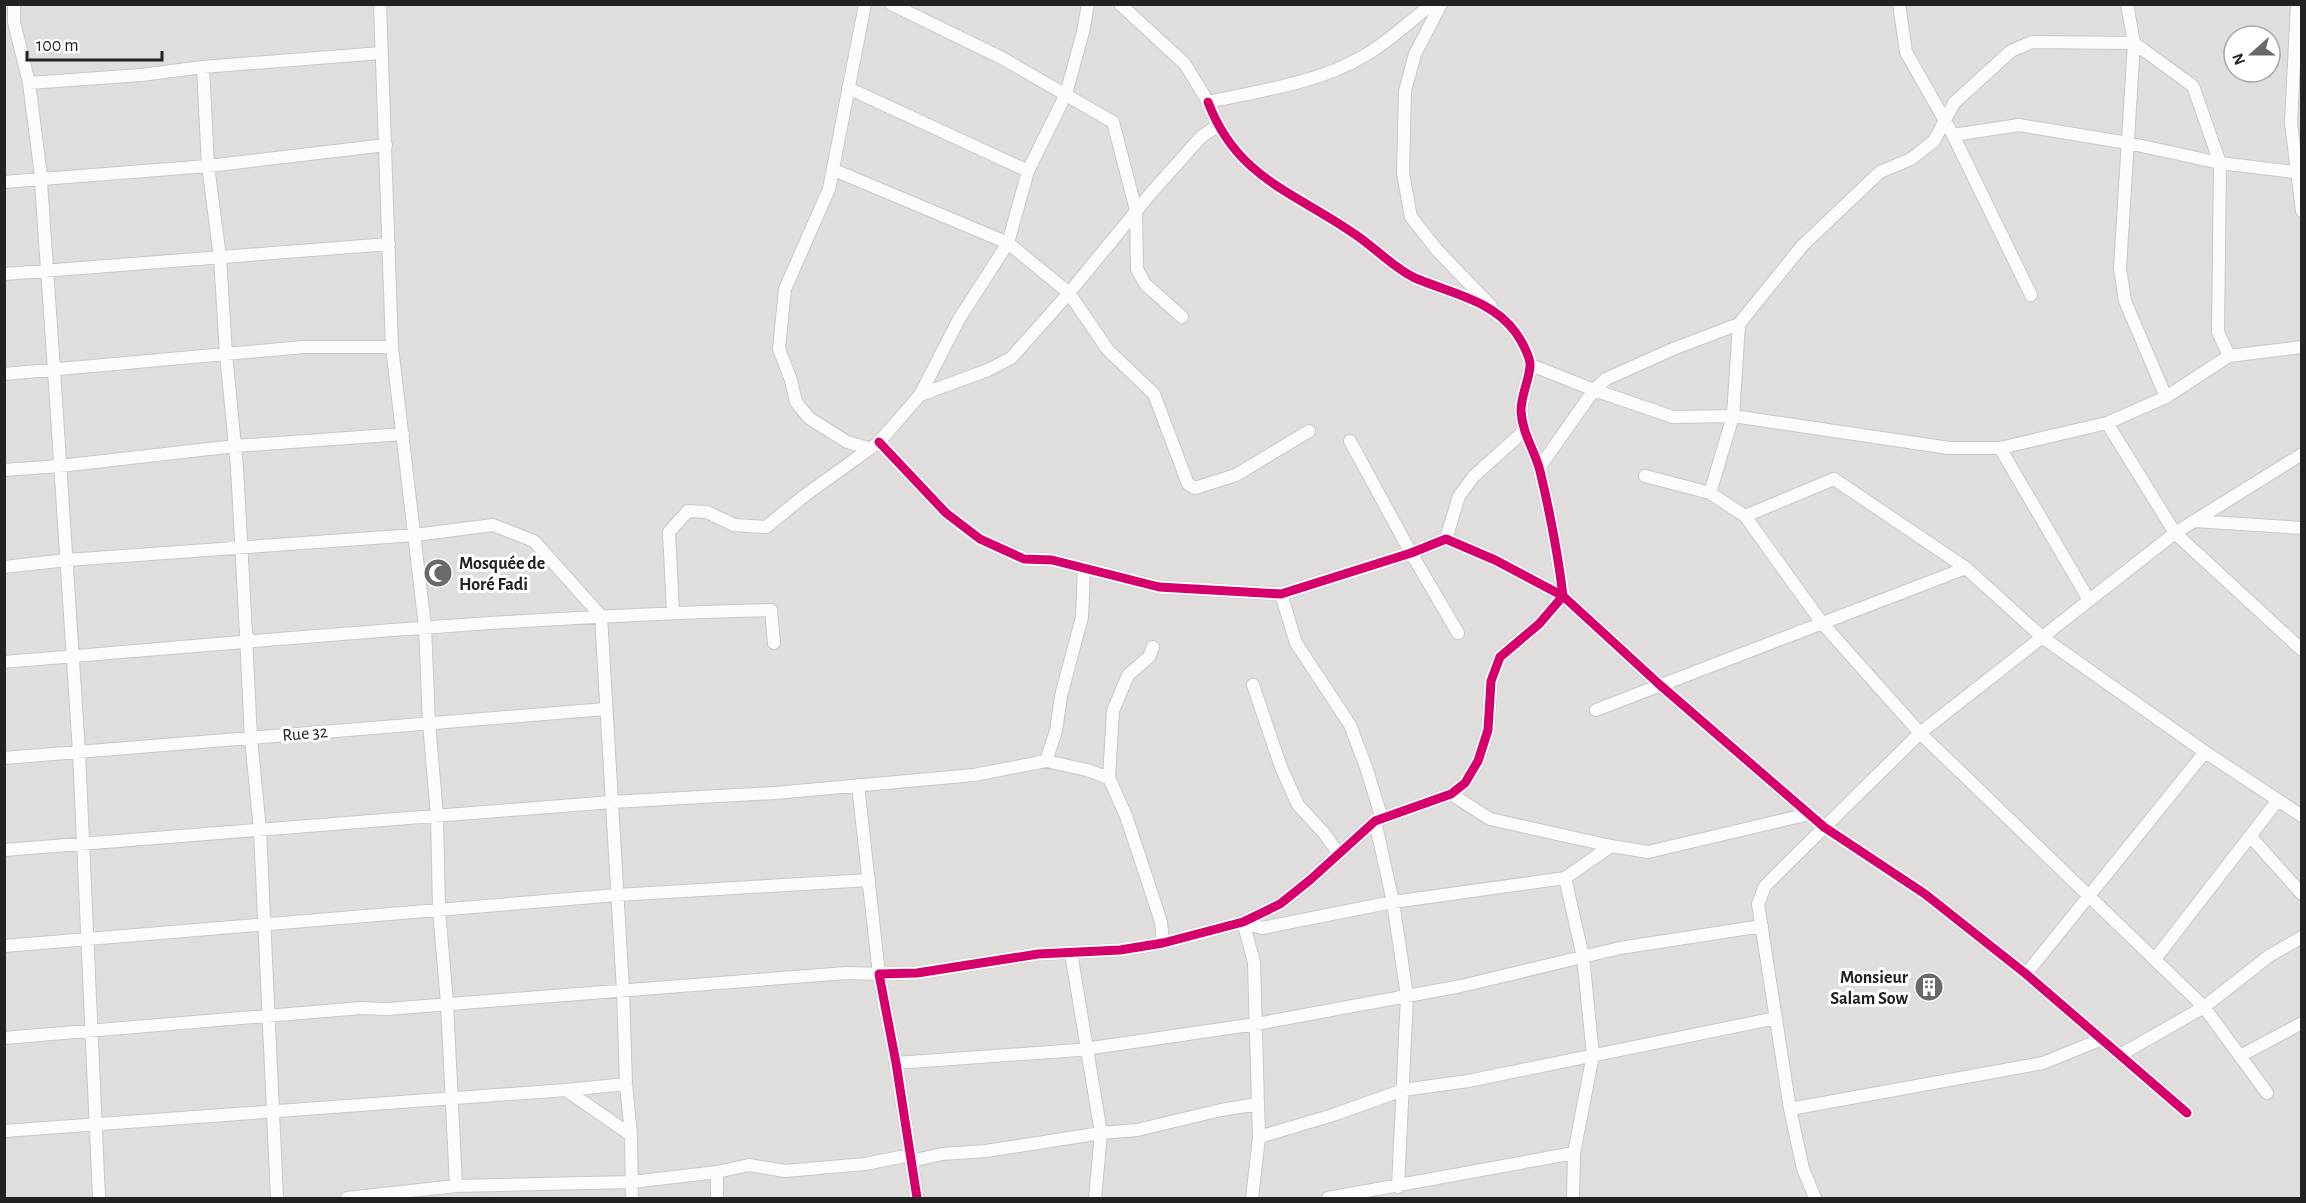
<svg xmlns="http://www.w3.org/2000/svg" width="2306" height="1203" viewBox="0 0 2306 1203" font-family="'Alegreya Sans',sans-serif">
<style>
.residential{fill:#dfdedc;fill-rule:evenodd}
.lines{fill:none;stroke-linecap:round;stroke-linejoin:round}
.minor-casing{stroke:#c9c8c7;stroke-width:14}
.minor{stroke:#fdfcfc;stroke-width:12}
.cycleway-casing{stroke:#fff;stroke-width:13}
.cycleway{stroke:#d6006c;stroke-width:9}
.labels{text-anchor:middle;stroke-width:6;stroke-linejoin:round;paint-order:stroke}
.poi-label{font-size:18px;font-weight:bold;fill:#222;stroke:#fff;text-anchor:start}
.street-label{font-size:18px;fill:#222;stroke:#fff}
</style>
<rect width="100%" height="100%" fill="#f0eeeb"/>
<path class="residential" d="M5 5H2301V1198H5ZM2234 36H2270V72H2234Z"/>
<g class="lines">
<g class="minor-casing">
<path id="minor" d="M14 4V22L29 83 40 168 54 370 79 752 99 1198
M380 4 392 347 425 627 429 723 437 816 439 910 447 1003 456 1186
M865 4 829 189 785 289 779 349 791 380 796 402 809 418 847 442 868 448
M891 4 1002 58 1113 122 1136 210 1137 269 1145 284 1182 317
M1120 4 1185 64 1208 102C1258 91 1318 83 1362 57 1387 43 1409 22 1432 4
M1441 4 1415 54 1405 91 1403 173 1411 217 1437 250 1491 306
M1899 4 1906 52 1953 135 2031 295
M2127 4 2134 43 2120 268 2125 301 2166 397
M2297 4 2291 123 2302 211
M203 67 381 53
M29 83 141 75 203 67 208 166 220 257 226 354 237 467 246 634 250 641
M848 88 1028 171
M1953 135 2019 125 2128 143 2220 163 2302 173
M834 170 1008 243 1069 293 1108 350 1154 394 1188 484 1195 488 1236 475 1309 431
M4 182 208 166 386 145
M4 274 389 244
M1531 365 1594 390 1673 417 1733 416 1949 448H2000L2107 423 2166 397 2229 356 2302 347
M4 374 303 347H392
M920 395 959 319 1008 243 1028 171 1066 94 1083 32 1088 4
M2107 423 2175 533 2302 650
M1350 441 1411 553 1458 633
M879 442 946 513 980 539 1024 559 1052 560 1159 587 1281 594 1411 553 1446 539 1495 560 1563 596 1660 685 1824 827 1925 894 2026 974 2187 1113
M2000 448 2089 600
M1539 468 1594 390 1606 379 1673 349 1739 324 1802 246 1880 172 1911 159 1934 141 1954 103 2011 51 2032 42 2134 43 2193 86 2220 163 2218 332 2229 356
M4 470 60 466 235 446 403 434
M1645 476 1710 493 1745 516 1822 623 1920 733 2204 1007 2267 1093
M1710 493 1733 416 1739 324
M1745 516 1834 479 1966 568 2042 637 2205 752 2302 816
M2194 521 2302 528
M1446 539 1459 496 1474 476 1524 431
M4 567 67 560 415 535 493 525 534 541 601 616 623 990 626 1084 631 1135 632 1198
M1281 594 1296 643 1350 725 1366 767 1382 819
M673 612 669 532 688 511 707 512 734 525 766 527 804 496 879 442 920 395 988 370 1011 358 1069 293 1151 193 1201 137 1217 126
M246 636 251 738 260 830 277 1198
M1153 647 1149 657 1128 675 1113 711 1109 778 1126 816 1146 876 1161 922 1163 943
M4 662C260 641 515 616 771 610L774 643
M1253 685 1281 767 1298 805 1323 832 1339 854
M1596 710 1966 568
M4 758 605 709
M1046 761 1056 731 1061 696 1082 617 1084 568
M1451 794 1490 819 1611 846 1648 852 1809 814
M1375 821 1393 902 1407 996 1398 1187
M2250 836 2302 894
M4 850 612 802 775 793 974 775 1046 761 1087 770 1109 778
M1565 878 1583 957 1593 1055 1574 1153 1573 1198
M1243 922 1262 928 1393 902 1565 878 1611 846
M4 946 617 895 869 880
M1071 953 1101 1133 1095 1198
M2155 959 2278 800
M2026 974 2205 752
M4 1038 361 1008 387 1009 846 973 879 974 858 785
M2120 1055 2204 1007 2269 956 2302 937
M2240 1056 2302 1023
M896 1063 1078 1050 1256 1024 1461 986 1620 948 1762 926
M566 1090 626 1084
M1790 1109 2043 1063 2102 1039
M4 1131 566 1090 631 1135
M1259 1137 1333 1115 1403 1090 1468 1081 1776 1018
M911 1161 942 1154 986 1151 1101 1133 1137 1130 1221 1110 1258 1104 1254 962 1243 922
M347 1198 456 1186 632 1182 717 1172 749 1165 785 1171 865 1164 910 1155
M717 1198V1172
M917 1198 896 1063 879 974 917 973 1038 954 1120 950 1163 943 1243 922 1280 904 1310 880 1375 821 1451 794 1465 783 1478 761 1488 730 1491 681 1500 657 1539 624 1563 596C1558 554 1550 513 1540 471 1535 451 1522 433 1521 411 1521 395 1529 381 1530 366 1531 358 1521 340 1516 333 1493 300 1450 293 1415 278 1395 269 1374 247 1356 235 1295 192 1237 179 1208 102
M1252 1198 1259 1137 1258 1104
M1328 1198 1574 1153
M1815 1198 1803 1169 1790 1109 1758 904 1765 886 1920 733 2175 533 2302 454"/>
</g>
<use href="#minor" class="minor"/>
<g class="cycleway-casing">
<path id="cycleway" d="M879 442 946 513 980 539 1024 559 1052 560 1159 587 1281 594 1411 553 1446 539 1495 560 1563 596 1660 685 1824 827 1925 894 2026 974 2187 1113
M917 1198 896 1063 879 974 917 973 1038 954 1120 950 1163 943 1243 922 1280 904 1310 880 1375 821 1451 794 1465 783 1478 761 1488 730 1491 681 1500 657 1539 624 1563 596C1558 554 1550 513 1540 471 1535 451 1522 433 1521 411 1521 395 1529 381 1530 366 1531 358 1521 340 1516 333 1493 300 1450 293 1415 278 1395 269 1374 247 1356 235 1295 192 1237 179 1208 102"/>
</g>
<use href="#cycleway" class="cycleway"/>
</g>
<defs>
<g id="mosque-disc" transform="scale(1.5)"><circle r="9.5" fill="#6a6968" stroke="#fff"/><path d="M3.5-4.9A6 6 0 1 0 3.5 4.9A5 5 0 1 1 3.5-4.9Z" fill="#fff"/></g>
<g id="building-disc" transform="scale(1.5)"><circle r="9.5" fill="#6a6968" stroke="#fff"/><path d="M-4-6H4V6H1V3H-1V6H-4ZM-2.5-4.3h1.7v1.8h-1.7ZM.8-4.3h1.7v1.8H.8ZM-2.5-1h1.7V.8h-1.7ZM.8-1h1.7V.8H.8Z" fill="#fff"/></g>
</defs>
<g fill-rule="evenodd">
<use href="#mosque-disc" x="438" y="573"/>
<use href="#building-disc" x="1929" y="987"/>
</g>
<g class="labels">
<g class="poi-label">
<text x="459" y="569">Mosquée de<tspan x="459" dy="21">Horé Fadi</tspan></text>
<text x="1908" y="983" text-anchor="end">Monsieur<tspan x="1908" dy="21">Salam Sow</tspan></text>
</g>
<g class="street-label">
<text transform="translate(305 733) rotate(-5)" y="6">Rue 32</text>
</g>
</g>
<rect width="2306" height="1203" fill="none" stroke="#222222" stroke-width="12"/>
<g transform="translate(2252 54) rotate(249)"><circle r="28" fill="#ffffff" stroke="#a7a7a7" stroke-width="1.5"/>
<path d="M0-4.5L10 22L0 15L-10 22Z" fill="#6a6968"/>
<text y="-9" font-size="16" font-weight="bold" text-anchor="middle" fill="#222222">N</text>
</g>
<path d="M27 51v9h135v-9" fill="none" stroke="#222222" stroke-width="3"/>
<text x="36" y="51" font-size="18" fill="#222222" stroke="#ffffff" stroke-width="4.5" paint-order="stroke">100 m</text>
</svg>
